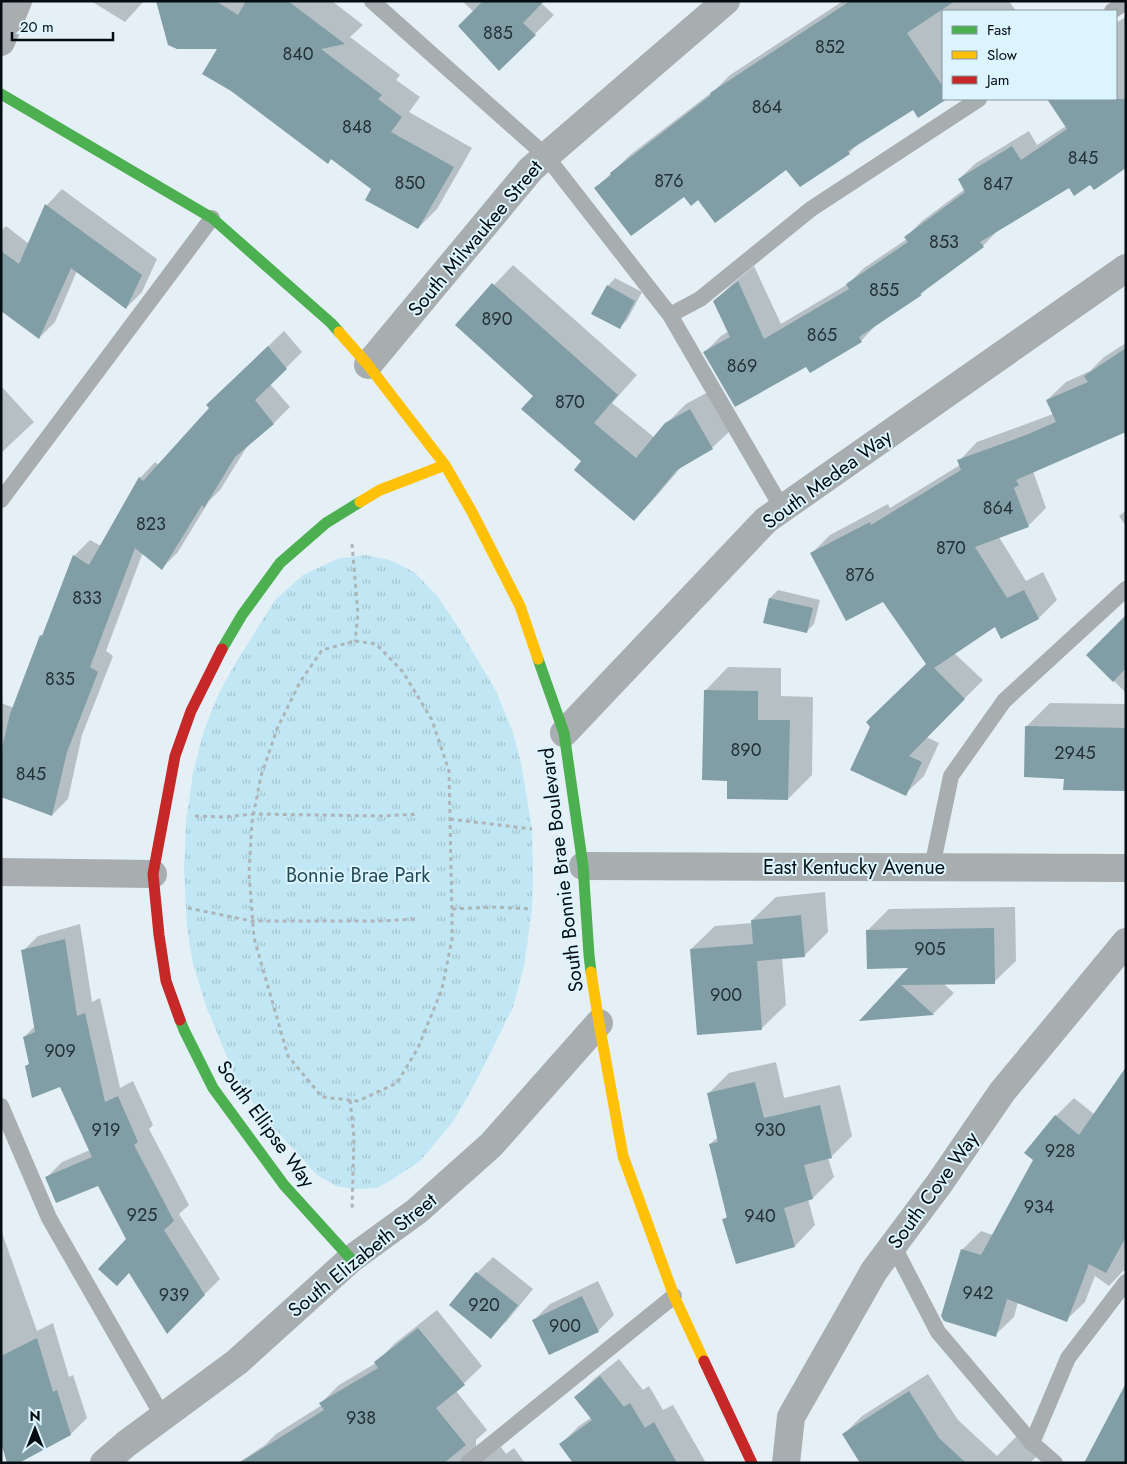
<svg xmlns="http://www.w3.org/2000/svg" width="1127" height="1464" viewBox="0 0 1127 1464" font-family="Jost,sans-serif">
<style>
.park{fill:url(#park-tufts)}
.shadow{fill:#0003}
.building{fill:#819ea6}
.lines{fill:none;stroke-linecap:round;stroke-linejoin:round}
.path{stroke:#aeb5b9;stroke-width:3;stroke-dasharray:4 4;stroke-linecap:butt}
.lane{stroke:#a8adaf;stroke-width:16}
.street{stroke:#a8adaf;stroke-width:28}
.fast{stroke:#4caf50;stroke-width:11}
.slow{stroke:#ffc107;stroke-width:11}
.jam{stroke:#c62828;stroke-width:11}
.labels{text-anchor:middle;stroke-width:4;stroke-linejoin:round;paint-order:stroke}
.number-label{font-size:18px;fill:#233136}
.street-label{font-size:20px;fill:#040d11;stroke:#dcf4fe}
.park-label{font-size:20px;fill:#224b58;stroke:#dcf4fe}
</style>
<defs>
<pattern id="park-tufts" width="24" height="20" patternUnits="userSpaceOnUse" patternTransform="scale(1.25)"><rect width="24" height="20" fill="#c1e6f4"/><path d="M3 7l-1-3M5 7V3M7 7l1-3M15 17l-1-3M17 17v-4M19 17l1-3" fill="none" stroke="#a4c4d0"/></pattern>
</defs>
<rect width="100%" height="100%" fill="#e4f0f6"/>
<path class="park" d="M365 555 390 560 414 572 438 597 458 627 496 691 513 733 521 763 532 829 533 878 532 909 524 966 513 1007 488 1058 468 1096 452 1123 420 1161 393 1179 377 1188 355 1189 336 1186 317 1175 263 1116 237 1081 206 1006 193 964 187 927 184 872 186 822 193 773 204 730 219 693 235 664 275 600 303 575 337 559Z"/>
<path class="shadow" d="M91 1H144L125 22Z
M158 1H332L363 25 350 37 400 75 396 80 420 97 409 112 472 148 437 209 418 228 373 189 220 48Z
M462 1H543L541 3 554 15 499 70 474 12Z
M843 1H1009L1016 11H943V99H945L918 116 913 108 861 141 849 153 786 168 699 198 684 195 596 188 630 155 716 89 730 75Z
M1126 17V167L1090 183 1070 187 999 229 983 246 931 284 921 294 877 324 861 341 806 365 705 352 721 336 729 331 715 301 731 285 754 266 781 324 848 284 864 268 907 239 906 237 922 221 965 189 959 179 976 163 1029 131 1037 145 1066 126 1048 99H1116V23Z
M62 189 157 259 142 292 126 308 77 271 55 322 39 338 1 309V231L6 226 29 244 47 205Z
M513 265 637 375 612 403 655 438 666 424 686 404 710 391 732 429 712 448 683 465 653 500 634 520 583 461 535 396 456 325Z
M615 278 642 292 627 320 619 328 608 286Z
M284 331 302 352 270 384 290 407 274 423 248 445 220 490 209 501 178 552 162 568 143 552 106 651 113 656 82 735 68 799 52 815 1 795V703L14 708 41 636 45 632 74 556 90 540 101 546 140 478 155 462 159 465 210 408 224 389Z
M1126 343V437L1123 432 1033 471 1046 508 1028 526 999 537 1026 581 1043 572 1057 600 1039 618 1001 637 995 625 954 653 983 680 926 737 939 743 924 776 905 794 852 770 927 664 884 600 812 553 830 535 888 504 890 508 960 465 959 461 977 442 1053 414 1047 400 1066 382 1090 371 1104 357Z
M1 386 34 422 1 453Z
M1126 510V526L1119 516Z
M778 590 820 600 814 624 807 631 764 622 770 598Z
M1126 617V693L1088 655Z
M728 667 781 668V696L813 697 812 775 788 799 729 780 705 691Z
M1050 703 1126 704V790L1065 777 1026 727Z
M825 892 828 932 804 956 782 957 786 1005 762 1028 691 949 715 926 752 923V920L776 897Z
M1015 907 1016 961 994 982 943 983 954 993 933 1014 862 1020 911 967 868 930 889 909Z
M80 924 92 1002 100 998 120 1088 133 1081 153 1125 149 1129 189 1205 179 1214 220 1279 167 1332 127 1239 98 1184 47 1177 62 1162 90 1150 61 1086 27 1066 30 1063 24 1037 35 1026 23 951 38 936Z
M776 1062 784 1098 840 1085 852 1136 831 1157 828 1158 834 1177 813 1198 808 1199 815 1225 795 1246 724 1219 728 1215 710 1144 718 1137 708 1094 729 1073Z
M1126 1072V1271H1123L1109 1286 1095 1276 1085 1302 1066 1320 1018 1302 1014 1317 995 1335 962 1250 981 1231 993 1235 1034 1160 1056 1116 1074 1098 1094 1114Z
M1 1230 37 1331 53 1323 69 1377 73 1375 87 1418 71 1434 1 1439Z
M493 1257 533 1289 507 1321 491 1337 451 1305 477 1273Z
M598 1281 614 1315 598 1331 534 1320 550 1304Z
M437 1310 482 1366 456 1391 487 1430 476 1440V1446L489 1455 501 1447 506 1454 514 1448 525 1463H238L265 1445 276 1434 322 1405 321 1403 339 1385 376 1363 394 1344Z
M619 1359 643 1390 649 1386 663 1410 673 1405 706 1463H572L574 1462 561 1444 579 1426 592 1417 576 1397 594 1379Z
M928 1374 958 1420 997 1456 1019 1434 1040 1453 1030 1463H862L844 1434 862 1416Z"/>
<path class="building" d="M156 1H216L238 15 246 1H288L345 44 321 49 382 95 378 99 402 117 391 132 454 167 418 229 365 200 371 189 331 159 328 164 231 91 202 74 217 49H177L168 45Z
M483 1H544L523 23 536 35 499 71 458 26Z
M850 1H955L907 33 943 87V99H947L918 118 913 110 848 151 850 154 800 187 786 170 715 223 698 200 691 206 684 197 631 236 594 188 611 175 610 173 711 95 710 93Z
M1047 99H1126V168L1094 190 1090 185 1074 196 1069 188 980 242 984 247 920 294 922 295 859 337 862 342 810 373 806 367 735 407 703 352 730 337 713 301 738 281 764 339 849 289 846 284 908 242 904 237 965 192 958 179 1012 146 1021 160 1067 129Z
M45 204 142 275 126 309 71 268 39 339 1 311V251L19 264Z
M492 283 618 395 594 423 636 458 665 423 690 409 713 449 677 470 634 521 574 470 581 461 521 409 533 396 455 325Z
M607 285 635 301 620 329 591 314Z
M268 346 287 369 255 400 274 424 235 457 204 508 202 505 162 570 135 548 90 667 98 672 67 752 52 816 1 797V752L10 714 40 635 42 636 73 555 89 565 139 477 143 481 209 408 206 405Z
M1126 348V432L1016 480 1019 485 1014 488 1029 527 975 547 1007 598 1024 590 1039 619 1001 639 995 627 934 668 965 699 909 756 922 762 906 796 850 770 870 727 866 722 926 664 883 602 846 621 810 553 870 522 871 525 961 470 957 460 1026 435 1056 422 1046 400 1088 382 1084 376Z
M769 598 813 608 807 633 763 623Z
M1126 615V668L1113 682 1086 655Z
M704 690 758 691V720H790L788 800 727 799V781L702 780Z
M1025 726 1126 728V791L1063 790 1064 779 1024 777Z
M801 915 805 957 757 961 762 1030 697 1035 690 949 753 944 751 920Z
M994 928 995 984 901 985 934 1015 859 1021 908 968 867 969 866 930Z
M65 939 77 1016 85 1013 105 1102 118 1096 138 1142 134 1145 174 1221 164 1230 205 1295 167 1334 129 1273 117 1286 98 1269 126 1239 98 1186 56 1203 45 1177 92 1157 60 1087 32 1098 25 1066 29 1064 23 1037 35 1032 21 950Z
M1126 1067V1237L1106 1273 1089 1264 1067 1322 1007 1299 996 1337 944 1321 941 1316 961 1249 981 1255 1033 1160 1024 1153 1055 1115 1079 1135Z
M755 1082 764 1118 820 1105 832 1158 804 1165 813 1199 784 1208 795 1247 736 1264 722 1219 727 1218 709 1144 718 1142 707 1093Z
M476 1272 518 1305 491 1339 449 1305Z
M582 1296 599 1332 549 1355 532 1320Z
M418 1328 465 1385 436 1408 466 1445 444 1463H239L324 1410 319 1403 378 1368 374 1362Z
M37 1338 53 1392 57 1390 71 1435 19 1463H7L1 1443V1356Z
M600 1376 624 1407 630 1403 645 1428 654 1422 677 1463H573L559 1444 592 1420 574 1397Z
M1126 1383V1463H1084Z
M909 1391 939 1438 966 1463H860L842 1434Z"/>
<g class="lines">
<path class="path" d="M352 544 358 614 355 641
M355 641 376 644 403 672 432 720 449 771 452 917V939L442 989 418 1048 397 1083 358 1101 322 1097 288 1056 254 938 249 873 252 822 261 776 277 729 300 682 322 650Z
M195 816 224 817 253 814 383 816 418 814
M450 819 532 829
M188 908 252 921H381L416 919
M452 909 493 907 532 909
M350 1100 354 1137 352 1211"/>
<path class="lane" d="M372 1 546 156 670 315 782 508
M1112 11 1126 2
M670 315 700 299 811 209 979 99
M1 500 212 218
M932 867 951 776 1004 701 1126 589
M1 1106 49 1218 163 1417
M893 1245 938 1332 1032 1443 1055 1463
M1032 1443 1068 1358 1126 1282
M468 1463 674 1296"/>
<path class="street" d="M1 42 18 1
M368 365 531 169 726 1
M564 733 766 520 1126 268
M583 866 1126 868
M1 872 153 874
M104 1463 126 1444 237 1362 351 1259 417 1211 491 1145 599 1023
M786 1463 791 1417 874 1271 939 1184 1002 1092 1126 942"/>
<path class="fast" d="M1 94 212 218 331 323 339 332
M222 649 242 615 280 563 326 523 360 502
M538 659 564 733 583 866 589 955 591 972
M180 1020 184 1030 213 1088 284 1185 351 1259"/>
<path class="slow" d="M339 332 368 365 445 465 472 512 520 606 538 659
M360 502 380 490 445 465
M591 972 599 1023 623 1156 674 1296 704 1361"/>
<path class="jam" d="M180 1020 166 981 159 935 153 874 175 756 191 711 222 649
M704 1361 752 1463"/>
</g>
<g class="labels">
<g class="number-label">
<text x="498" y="39">885</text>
<text x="830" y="53">852</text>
<text x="298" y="60">840</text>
<text x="767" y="113">864</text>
<text x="357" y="133">848</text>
<text x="1083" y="164">845</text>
<text x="669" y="187">876</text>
<text x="410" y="189">850</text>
<text x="998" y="190">847</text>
<text x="944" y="248">853</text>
<text x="884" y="296">855</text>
<text x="497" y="325">890</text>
<text x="822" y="341">865</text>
<text x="742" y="372">869</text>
<text x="570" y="408">870</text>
<text x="998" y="514">864</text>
<text x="151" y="530">823</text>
<text x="951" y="554">870</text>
<text x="860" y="581">876</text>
<text x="87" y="604">833</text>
<text x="60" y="685">835</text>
<text x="746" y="756">890</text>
<text x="1075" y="759">2945</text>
<text x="31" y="780">845</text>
<text x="930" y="955">905</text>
<text x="726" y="1001">900</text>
<text x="60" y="1057">909</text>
<text x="106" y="1136">919</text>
<text x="770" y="1136">930</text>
<text x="1060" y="1157">928</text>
<text x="1039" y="1213">934</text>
<text x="142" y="1221">925</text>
<text x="760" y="1222">940</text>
<text x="978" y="1299">942</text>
<text x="174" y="1301">939</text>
<text x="484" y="1311">920</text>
<text x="565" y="1332">900</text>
<text x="361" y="1424">938</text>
</g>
<g class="street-label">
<text transform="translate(475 238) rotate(-50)" y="7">South Milwaukee Street</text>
<text transform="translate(827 479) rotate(-36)" y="7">South Medea Way</text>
<text x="854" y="874">East Kentucky Avenue</text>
<text transform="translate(561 870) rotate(-97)" y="7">South Bonnie Brae Boulevard</text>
<text transform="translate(266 1124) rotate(54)" y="7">South Ellipse Way</text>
<text transform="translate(933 1190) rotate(-54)" y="7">South Cove Way</text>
<text transform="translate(362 1255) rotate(-39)" y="7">South Elizabeth Street</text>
</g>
<g class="park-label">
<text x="358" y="882">Bonnie Brae Park</text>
</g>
</g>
<rect width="1127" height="1464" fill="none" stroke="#040d11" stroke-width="5"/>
<rect x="942" y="10" width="175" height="90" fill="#dcf4fe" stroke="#86989f"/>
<rect x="952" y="26" width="25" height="8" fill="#4caf50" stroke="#86989f"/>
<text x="987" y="35" font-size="15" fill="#040d11">Fast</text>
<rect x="952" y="51" width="25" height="8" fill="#ffc107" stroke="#86989f"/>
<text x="987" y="60" font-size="15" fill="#040d11">Slow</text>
<rect x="952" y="76" width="25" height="8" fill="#c62828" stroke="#86989f"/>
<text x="987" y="85" font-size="15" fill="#040d11">Jam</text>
<g transform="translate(35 1429)" stroke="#dcf4fe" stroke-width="4" paint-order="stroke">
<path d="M0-4L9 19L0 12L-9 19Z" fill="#040d11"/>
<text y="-8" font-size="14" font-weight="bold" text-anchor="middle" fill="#040d11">N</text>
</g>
<path d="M12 32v8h101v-8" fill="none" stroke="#040d11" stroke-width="2.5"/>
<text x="20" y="32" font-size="15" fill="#040d11" stroke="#dcf4fe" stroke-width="4" paint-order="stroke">20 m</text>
</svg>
